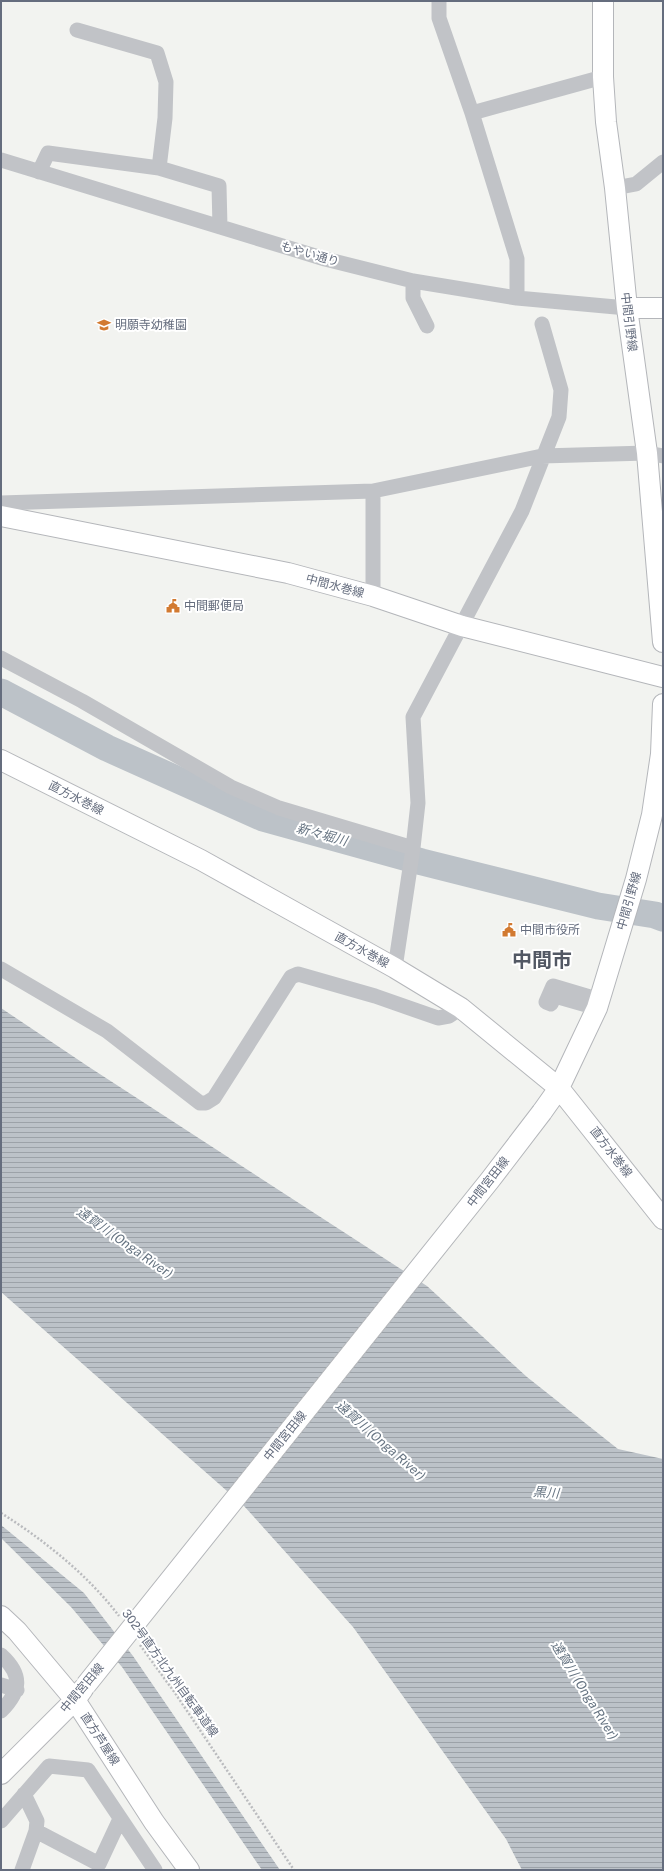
<svg xmlns="http://www.w3.org/2000/svg" width="664" height="1871" viewBox="0 0 664 1871" font-family="'Public Sans','Noto Sans JP',sans-serif">
<style>
.water{fill:url(#water-rules)}
.lines{fill:none;stroke-linecap:round;stroke-linejoin:round}
.river{stroke:#bcc2c8;stroke-width:27}
.major-casing{stroke:#b4b6ba;stroke-width:22}
.path{stroke:#babbbe;stroke-width:2.5;stroke-dasharray:2 2;stroke-linecap:butt}
.minor{stroke:#c1c3c7;stroke-width:15}
.major{stroke:#fff;stroke-width:20}
.major-bridge-casing{stroke:#b4b6ba;stroke-width:22;stroke-linecap:butt}
.major-bridge{stroke:#fff;stroke-width:20}
.labels{text-anchor:middle;stroke-width:4;stroke-linejoin:round;paint-order:stroke}
.street-label{font-size:12px;fill:#656d7e;stroke:#fff}
.poi-label{font-size:12px;fill:#656d7e;stroke:#fff;text-anchor:start}
.water-label{font-size:13px;font-style:italic;fill:#667482;stroke:#fff}
.town-label{font-size:20px;font-weight:bold;fill:#525864;stroke:#fff}
</style>
<defs>
<pattern id="water-rules" width="6" height="5" patternUnits="userSpaceOnUse"><rect width="6" height="5" fill="#bcc2c8"/><path d="M0 2.5h6" fill="none" stroke="#9ca2a8"/></pattern>
</defs>
<rect width="100%" height="100%" fill="#f2f3f0"/>
<path class="water" d="M1 1008 89 1067 427 1286 527 1377 618 1449 663 1459V1870H522L506 1839 353 1627 244 1506 1 1292Z
M1 1525 84 1593 133 1656 280 1870H262L122 1667 71 1607 1 1538Z"/>
<g class="lines">
<path class="river" d="M1 692 107 748 263 818 422 862 598 906 655 915 663 918"/>
<g class="major-casing">
<path id="major" d="M603 1V77L606 122 615 188 627 308 647 453 663 642
M627 308H663
M1 516 288 573 373 596 462 626 663 677
M1 760 201 860 395 968 461 1008 559 1088 663 1219
M542 1112 559 1088 597 1008 636 879 652 815 661 754 663 704
M1 1616 17 1631 75 1700 154 1822 189 1870
M1 1774 75 1700 83 1689"/>
</g>
<path class="path" d="M1 1513C44 1540 88 1575 119 1616
M140 1645 175 1693 294 1870"/>
<path class="minor" d="M439 1V18L472 113 517 259V298
M77 30 157 53 166 82 165 118 159 168
M472 113 603 77
M1 160 325 259 413 281 517 298 627 308
M39 172 48 153 159 168 219 186 220 227
M615 188 636 184 663 162
M413 281V298L427 326
M1 503 373 491 542 456 647 453 663 456
M373 596V491
M1 658 82 701 231 787 279 808 413 848
M395 968 413 848 418 803 413 717 522 511 559 417 561 390 542 324
M1 969 107 1031 200 1103H206L214 1098 291 977 298 974 375 996 438 1018 449 1016 461 1008
M597 1008 555 996 551 1004 546 1002 553 986 600 1000
M1 1655C23 1675 21 1691 1 1711
M1 1685 17 1690
M1 1821 49 1766 88 1770 155 1870
M36 1831 99 1864 120 1819
M22 1870 36 1831 37 1821 24 1794"/>
<use href="#major" class="major"/>
<g class="major-bridge-casing">
<path id="major-bridge" d="M86 1685 490 1180 542 1112"/>
</g>
<use href="#major-bridge" class="major-bridge"/>
</g>
<defs>
<g id="school-bare" transform="scale(1.08)"><path d="M0-5L7-2L0 1L-7-2ZM-4 1L0 2.5L4 1V4Q0 6-4 4Z" fill="#d27a31" stroke="#fff" stroke-width="2.5" paint-order="stroke"/></g>
<g id="civic-bare" transform="scale(1.08)"><path d="M-.6-6.5H3V-4.5H.6V-3L4-1V1h2V6H-6V1h2V-1L-.6-3ZM-1.2 2.5V6h2.4V2.5Z" fill="#d27a31" stroke="#fff" stroke-width="2.5" paint-order="stroke"/></g>
</defs>
<g fill-rule="evenodd">
<use href="#school-bare" x="104" y="325"/>
<use href="#civic-bare" x="173" y="606"/>
<use href="#civic-bare" x="509" y="930"/>
</g>
<g class="labels">
<g class="street-label">
<text transform="translate(310 254) rotate(16)" y="4">もやい通り</text>
<text transform="translate(629 322) rotate(83)" y="4">中間引野線</text>
<text transform="translate(335 586) rotate(15)" y="4">中間水巻線</text>
<text transform="translate(76 798) rotate(27)" y="4">直方水巻線</text>
<text transform="translate(629 901) rotate(-74)" y="4">中間引野線</text>
<text transform="translate(362 950) rotate(29)" y="4">直方水巻線</text>
<text transform="translate(611 1152) rotate(52)" y="4">直方水巻線</text>
<text transform="translate(488 1182) rotate(-52)" y="4">中間宮田線</text>
<text transform="translate(285 1436) rotate(-51)" y="4">中間宮田線</text>
<text transform="translate(170 1673) rotate(54)" y="4">302号直方北九州自転車道線</text>
<text transform="translate(82 1688) rotate(-50)" y="4">中間宮田線</text>
<text transform="translate(100 1739) rotate(57)" y="4">直方芦屋線</text>
</g>
<g class="poi-label">
<text x="115" y="329">明願寺幼稚園</text>
<text x="184" y="610">中間郵便局</text>
<text x="520" y="934">中間市役所</text>
</g>
<g class="water-label">
<text transform="translate(322 834) rotate(15)" y="5">新々堀川</text>
<text transform="translate(125 1242) rotate(35)" y="5">遠賀川 (Onga River)</text>
<text transform="translate(381 1440) rotate(41)" y="5">遠賀川 (Onga River)</text>
<text transform="translate(546 1492) rotate(4)" y="5">黒川</text>
<text transform="translate(585 1690) rotate(58)" y="5">遠賀川 (Onga River)</text>
</g>
<g class="town-label">
<text x="542" y="967">中間市</text>
</g>
</g>
<rect width="664" height="1871" fill="none" stroke="#656d7e" stroke-width="4"/>
</svg>
